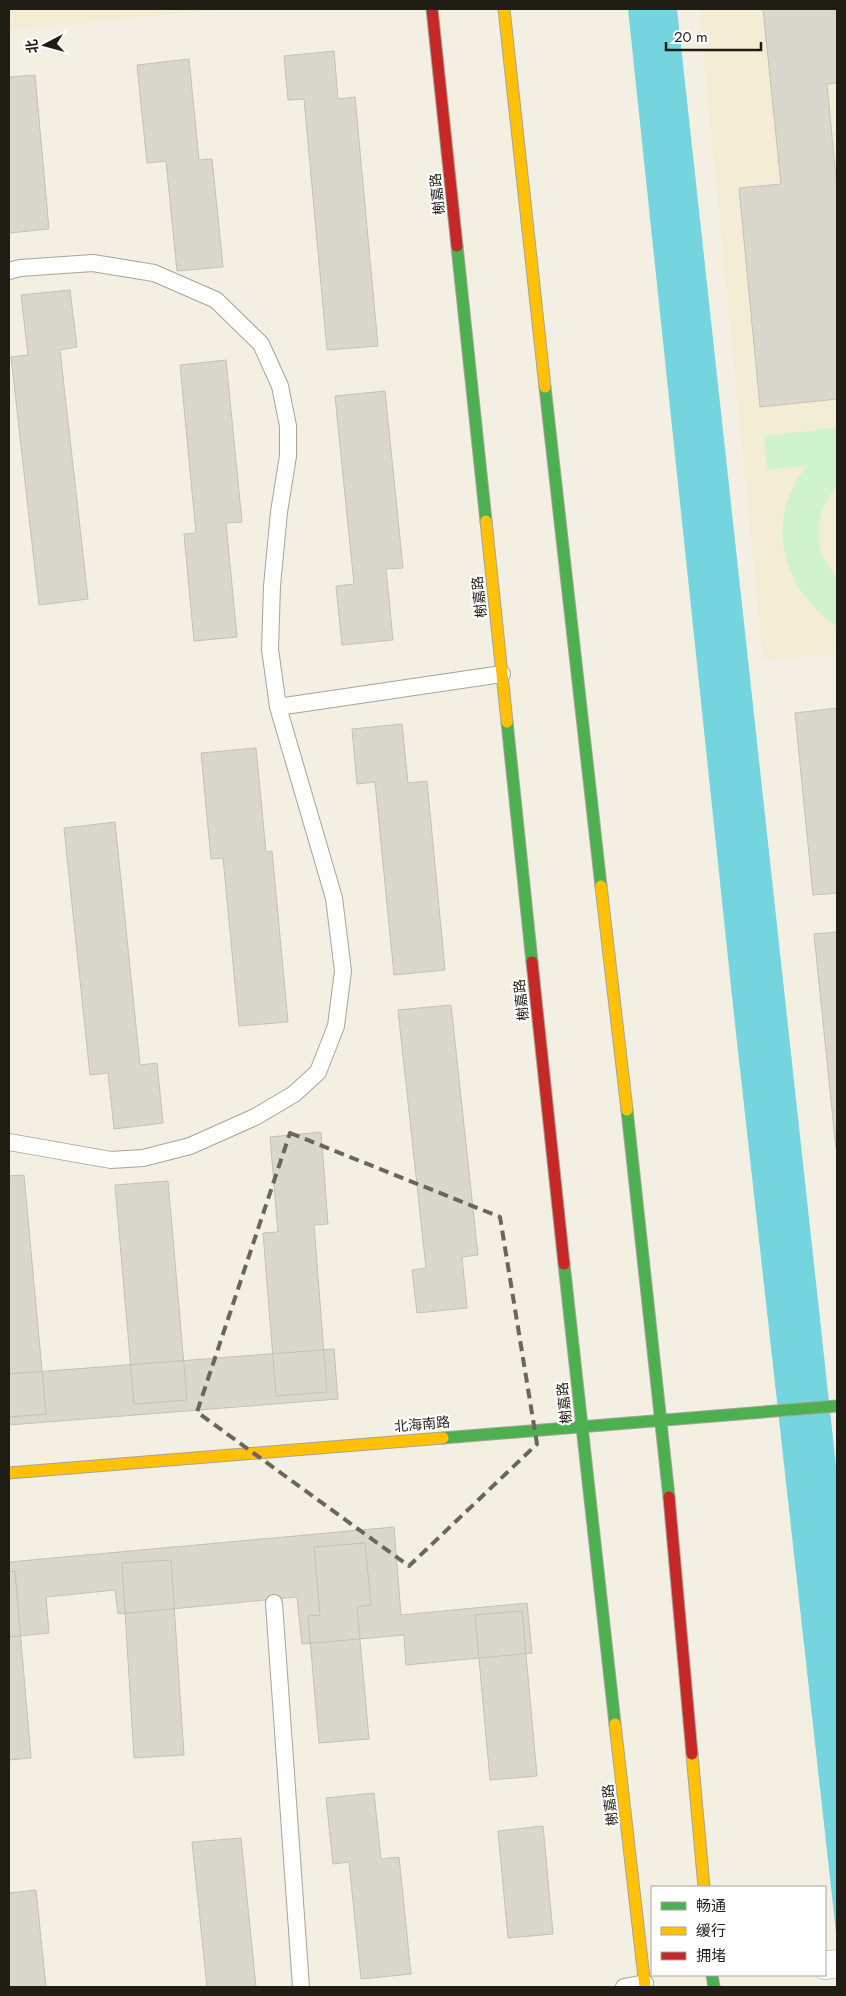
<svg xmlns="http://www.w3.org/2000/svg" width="846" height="1996" viewBox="0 0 846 1996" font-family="Jost,'Noto Sans SC',sans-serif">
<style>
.built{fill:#f4edd6}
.green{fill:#cef3cd}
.water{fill:#75d5df}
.building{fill:#dad7cd;stroke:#c5c1b7}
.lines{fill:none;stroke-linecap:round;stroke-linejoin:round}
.lane-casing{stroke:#a7a49a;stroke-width:18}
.street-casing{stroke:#a7a49a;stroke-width:29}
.fast-casing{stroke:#a7a49a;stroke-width:13}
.slow-casing{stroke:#a7a49a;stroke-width:13}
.jam-casing{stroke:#a7a49a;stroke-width:13}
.lane{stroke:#fdfdfb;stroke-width:16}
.street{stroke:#fdfdfb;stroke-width:28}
.fast{stroke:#4caf50;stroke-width:11}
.slow{stroke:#ffc107;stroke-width:11}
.jam{stroke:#c62828;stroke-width:11}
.marked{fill:none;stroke:#6a665c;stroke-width:4;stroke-dasharray:10 6;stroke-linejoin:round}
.labels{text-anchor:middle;stroke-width:4;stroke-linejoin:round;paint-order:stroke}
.street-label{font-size:14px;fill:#201d14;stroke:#fff}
</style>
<rect width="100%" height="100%" fill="#f3efe2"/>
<path class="built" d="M9 9H228L9 30Z
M699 9H837V654L763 661Z"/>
<path class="green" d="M837 428V486C813 514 811 549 837 577V627C782 588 762 520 808 465L767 470 764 436Z"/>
<path class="water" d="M628 9H677L837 1475V1941L734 1015Z"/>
<path class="building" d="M763 9H837V83L827 84 837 188V399L760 407 739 188 781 184Z
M334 51 338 99 355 97 378 346 327 350 304 99 288 100 284 56Z
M189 59 199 160 212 159 223 267 177 271 166 161 147 163 137 65Z
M35 75 49 229 9 233V77Z
M70 290 77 347 60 350 88 599 39 605 11 357 28 355 21 295Z
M226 360 242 522 226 523 237 637 194 641 184 534 196 533 180 365Z
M385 391 403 568 386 569 393 640 342 645 336 586 354 584 335 396Z
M837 708V893L813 895 795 713Z
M402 724 408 783 427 781 445 970 394 975 375 782 357 784 352 729Z
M256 748 266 852 272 851 288 1022 239 1026 223 858 211 859 201 753Z
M115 822 140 1065 157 1063 163 1123 114 1129 108 1073 90 1075 64 828Z
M837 932V1149H836L814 934Z
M451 1005 478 1255 462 1257 467 1308 417 1313 412 1270 426 1268 398 1010Z
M321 1132 328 1224 314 1225 327 1392 276 1396 263 1233 278 1232 270 1137Z
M24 1175 46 1414 9 1417V1176Z
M168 1181 187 1400 134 1404 115 1185Z
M334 1349 338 1399 9 1425V1374Z
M394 1527 401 1615 527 1603 532 1653 406 1665 404 1635 302 1644 297 1597 118 1614 115 1590 46 1597 49 1633 9 1637V1562Z
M365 1543 371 1605 357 1607 369 1739 319 1743 308 1616 320 1615 314 1547Z
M171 1560 184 1755 134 1758 122 1563Z
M15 1571 31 1758 9 1760V1572Z
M522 1611 537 1776 490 1780 475 1615Z
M374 1793 381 1859 399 1857 411 1974 361 1979 349 1862 333 1864 326 1798Z
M543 1826 553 1934 508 1938 498 1831Z
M241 1838 256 1987H207L192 1842Z
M36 1890 46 1987H9V1893Z"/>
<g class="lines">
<g class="lane-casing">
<path id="lane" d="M9 271 20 268 93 263 154 273 216 300 261 344 280 386 288 426V456L279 512 272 586 270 649 278 707 334 898 343 971 336 1026 318 1072 294 1094 255 1117 190 1146 143 1158 111 1160 9 1142
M278 707 502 674
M274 1603 301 1987
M624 1987 645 1983"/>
</g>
<g class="street-casing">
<path id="street" d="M825 1965 837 1964"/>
</g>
<g class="fast-casing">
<path id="fast" d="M457 246 486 521
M545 387 601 886
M507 722 532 962
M627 1110 669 1497
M564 1264 615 1724
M443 1438 837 1406
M712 1975 714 1987"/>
</g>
<g class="slow-casing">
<path id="slow" d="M504 9 545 387
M486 521 507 722
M601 886 627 1110
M9 1473 443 1438
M615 1724 645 1987
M692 1754 704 1887"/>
</g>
<g class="jam-casing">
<path id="jam" d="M432 9 457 246
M532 962 564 1264
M669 1497 692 1754"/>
</g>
<use href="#lane" class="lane"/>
<use href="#street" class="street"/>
<use href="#fast" class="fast"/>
<use href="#slow" class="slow"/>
<use href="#jam" class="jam"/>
</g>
<path class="marked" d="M290 1133 500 1217 537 1444 409 1566 197 1412Z"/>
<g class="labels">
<g class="street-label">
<text transform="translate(437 194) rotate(-96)" y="5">榭嘉路</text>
<text transform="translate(479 597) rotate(-96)" y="5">榭嘉路</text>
<text transform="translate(521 1000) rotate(-96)" y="5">榭嘉路</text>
<text transform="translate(564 1403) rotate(-96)" y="5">榭嘉路</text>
<text transform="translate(422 1424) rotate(-5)" y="5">北海南路</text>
<text transform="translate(610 1805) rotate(-97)" y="5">榭嘉路</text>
</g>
</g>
<rect width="846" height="1996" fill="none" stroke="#201d14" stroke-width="20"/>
<rect x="651" y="1886" width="175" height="90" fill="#ffffff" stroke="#a6a5a1"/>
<rect x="661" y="1902" width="25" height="8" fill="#4caf50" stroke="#a6a5a1"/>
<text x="696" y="1911" font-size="15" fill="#201d14">畅通</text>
<rect x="661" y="1927" width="25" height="8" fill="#ffc107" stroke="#a6a5a1"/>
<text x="696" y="1936" font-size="15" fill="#201d14">缓行</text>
<rect x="661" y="1952" width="25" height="8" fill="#c62828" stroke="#a6a5a1"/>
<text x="696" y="1961" font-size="15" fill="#201d14">拥堵</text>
<g transform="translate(45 45) rotate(264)" stroke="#ffffff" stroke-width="4" paint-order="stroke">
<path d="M0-4L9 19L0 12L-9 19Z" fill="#201d14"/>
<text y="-8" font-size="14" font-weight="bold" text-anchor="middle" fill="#201d14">北</text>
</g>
<path d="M666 42v8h95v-8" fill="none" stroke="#201d14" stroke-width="2.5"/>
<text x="674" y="42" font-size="15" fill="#201d14" stroke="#ffffff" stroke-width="4" paint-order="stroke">20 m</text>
</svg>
